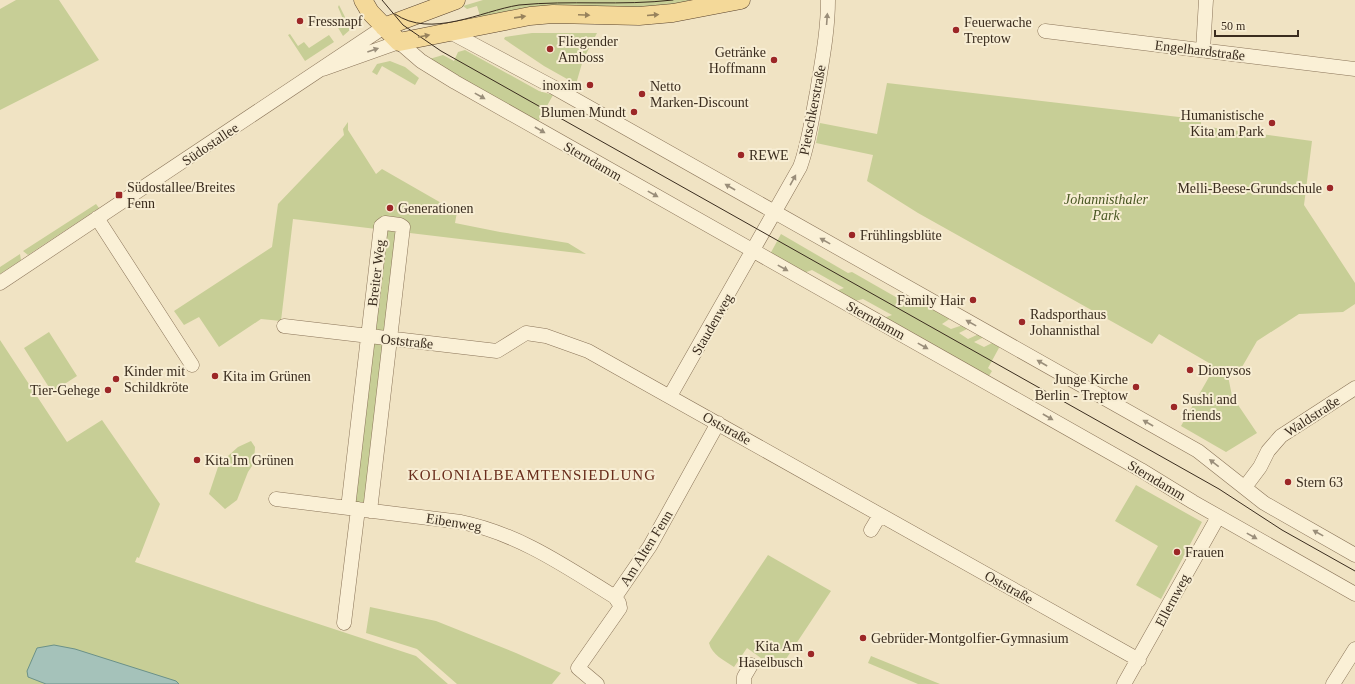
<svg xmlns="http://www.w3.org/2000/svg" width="1355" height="684" viewBox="0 0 1355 684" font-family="'Times New Roman',serif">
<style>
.green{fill:#c7ce96}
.water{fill:#a5c2ba;stroke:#6b9188}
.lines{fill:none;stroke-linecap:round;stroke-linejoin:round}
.minor-casing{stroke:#8a7459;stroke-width:15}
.major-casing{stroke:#58422d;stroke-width:19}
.minor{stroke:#faf0d6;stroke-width:14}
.major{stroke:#f4d999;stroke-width:18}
.tram{stroke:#3a2c1e;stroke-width:1}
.oneway{fill:#97825c}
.oneway2{fill:#9a8e7a}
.poi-dot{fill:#9c2727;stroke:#f7edd3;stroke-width:1.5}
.labels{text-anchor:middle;stroke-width:4;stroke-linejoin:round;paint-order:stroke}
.poi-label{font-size:14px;fill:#3a2c1e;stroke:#f7edd3;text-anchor:start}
.street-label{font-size:14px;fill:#3a2c1e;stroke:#f7edd3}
.park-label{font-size:14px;font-style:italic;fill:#495723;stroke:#f7edd3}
.neighbourhood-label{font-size:15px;letter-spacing:1px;fill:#682c1b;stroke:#f7edd3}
</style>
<rect width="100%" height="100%" fill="#f0e3c3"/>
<path class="green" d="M16 0H59L99 60 0 110V9Z
M483 0H688L689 5 483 21 478 17 480 16 477 6 467 9 463 6Z
M339 5 351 29 343 36 337 26 343 19 338 7Z
M532 33H597L583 60 576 84 544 66 504 39 505 37Z
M290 34 298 46 304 42 309 48 329 35 334 42 305 61 288 35Z
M465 50 539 91 553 95 537 124 426 60 443 55 454 61 458 52Z
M390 61 405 67 419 78 415 85 382 66 377 75 372 72 377 64Z
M887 83 1179 117 1201 121V126L1312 141 1304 205 1355 283V304L1343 312 1299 314 1257 341 1242 367 1228 376 1232 396 1257 433 1226 452 1181 426 1209 377V363L1159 334 1152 344 918 213 867 181 873 155 816 143 820 123 877 134Z
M348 122V130L376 174 382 169 457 212 455 223 500 232 568 243 586 254 293 219 281 321 261 319 219 347 199 317 184 325 174 311 272 247 278 204 344 135 343 129Z
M96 204 99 208 28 255 23 251Z
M386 230 396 231 387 331 374 330Z
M781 234 848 273 852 272 901 300 912 296 951 318 942 324 951 329 963 325 969 328 959 333 968 339 979 334 984 337 974 342 984 347 994 342 1000 346 988 368 992 371 987 379 881 319 892 315 863 299 851 302 833 292 844 288 812 270 801 274 769 256Z
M20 254 21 260 0 274V267Z
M49 332 77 376 52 392 24 348Z
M0 340 67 442 102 420 160 504 139 558 137 557 135 562 252 602 416 656 448 684H0Z
M371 343 383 344 366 504 354 503Z
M251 441 255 447 254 463 248 472 237 500 225 509 209 494 219 464 238 447Z
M1136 485 1202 522 1161 599 1136 585 1158 546 1115 521Z
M768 555 831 591 784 662 772 666 747 648 734 667C724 660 712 655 709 643Z
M370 607 436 621 516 653 561 673 552 684H457L417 649 366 633Z
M871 656 940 684H918L868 663Z"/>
<path class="water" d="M54 645 75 649 176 681 179 684H46L28 677 27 671 37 648Z"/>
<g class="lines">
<g class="minor-casing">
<path id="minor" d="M1045 31 1355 69
M450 32 553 87 1198 451 1264 503 1355 555
M1203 50 1206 0
M323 69 399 42 421 61 455 82 1141 470 1193 502 1355 594
M97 218 192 365
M0 283 384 27
M284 326 497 351 526 333 546 336 588 351 1139 660
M670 396 800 167C809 143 812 117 817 92 822 61 828 31 828 0
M1245 487 1260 467 1268 451 1281 436 1355 388
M276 499 461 522C519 534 565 566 615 597L619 603 620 608 578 668 597 684
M348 508 381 226 385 223 400 225 403 227 370 511
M871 530 880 515
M615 597 650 546 718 423
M344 623 358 509
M744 684V677L751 665
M1124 684 1218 517
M1333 684 1355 649"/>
</g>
<g class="major-casing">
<path id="major" d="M363 0 370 12 399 42 530 16 553 14 639 16 673 13 741 0
M384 27 456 0"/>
</g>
<use href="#minor" class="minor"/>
<use href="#major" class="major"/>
<path class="tram" d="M382 0 403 25 441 51 1219 489 1282 530 1355 571
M395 14C431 39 481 11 519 5 570 0 622 6 673 0"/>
</g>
<defs><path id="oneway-solid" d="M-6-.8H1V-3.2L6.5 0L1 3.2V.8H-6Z"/></defs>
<g class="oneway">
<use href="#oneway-solid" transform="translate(584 15) rotate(2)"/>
<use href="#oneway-solid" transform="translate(653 15) rotate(-5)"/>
<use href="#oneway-solid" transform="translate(520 17) rotate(-8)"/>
<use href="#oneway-solid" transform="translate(424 36) rotate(-11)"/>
</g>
<g class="oneway2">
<use href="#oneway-solid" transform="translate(827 19) rotate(-86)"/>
<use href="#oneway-solid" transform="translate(373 50) rotate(-19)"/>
<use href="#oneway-solid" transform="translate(480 96) rotate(29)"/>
<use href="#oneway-solid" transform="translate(540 130) rotate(30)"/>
<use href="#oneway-solid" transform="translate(793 180) rotate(-61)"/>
<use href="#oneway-solid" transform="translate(730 187) rotate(-150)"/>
<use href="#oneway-solid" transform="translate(653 194) rotate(29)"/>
<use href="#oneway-solid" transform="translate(825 241) rotate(-151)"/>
<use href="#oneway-solid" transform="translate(783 268) rotate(29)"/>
<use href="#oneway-solid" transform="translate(971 323) rotate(-151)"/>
<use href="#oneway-solid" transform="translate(923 346) rotate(29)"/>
<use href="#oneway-solid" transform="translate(1042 363) rotate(-150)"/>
<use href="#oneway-solid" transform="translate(1048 417) rotate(30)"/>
<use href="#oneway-solid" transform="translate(1148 423) rotate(-150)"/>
<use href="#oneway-solid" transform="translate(1214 463) rotate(-142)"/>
<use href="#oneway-solid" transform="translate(1318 533) rotate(-151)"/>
<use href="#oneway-solid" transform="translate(1252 536) rotate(29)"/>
</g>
<g class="poi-dot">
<circle cx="300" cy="21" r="4"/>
<circle cx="956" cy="30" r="4"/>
<circle cx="550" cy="49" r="4"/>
<circle cx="774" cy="60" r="4"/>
<circle cx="590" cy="85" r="4"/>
<circle cx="642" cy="94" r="4"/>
<circle cx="634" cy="112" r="4"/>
<circle cx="1272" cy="123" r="4"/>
<circle cx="741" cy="155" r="4"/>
<circle cx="1330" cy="188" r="4"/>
<rect x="115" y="191" width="8" height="8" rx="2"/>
<circle cx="390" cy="208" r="4"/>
<circle cx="852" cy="235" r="4"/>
<circle cx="973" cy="300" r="4"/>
<circle cx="1022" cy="322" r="4"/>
<circle cx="1190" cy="370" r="4"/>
<circle cx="215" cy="376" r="4"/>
<circle cx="116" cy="379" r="4"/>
<circle cx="1136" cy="387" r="4"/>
<circle cx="108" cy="390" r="4"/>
<circle cx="1174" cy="407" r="4"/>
<circle cx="197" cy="460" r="4"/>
<circle cx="1288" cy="482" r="4"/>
<circle cx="1177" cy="552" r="4"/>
<circle cx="863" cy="638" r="4"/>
<circle cx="811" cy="654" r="4"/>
</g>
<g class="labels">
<g class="poi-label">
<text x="308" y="26">Fressnapf</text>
<text x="964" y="27">Feuerwache<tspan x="964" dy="16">Treptow</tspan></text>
<text x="558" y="46">Fliegender<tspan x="558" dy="16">Amboss</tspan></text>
<text x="766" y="57" text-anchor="end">Getränke<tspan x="766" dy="16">Hoffmann</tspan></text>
<text x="582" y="90" text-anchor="end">inoxim</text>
<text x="650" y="91">Netto<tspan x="650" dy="16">Marken-Discount</tspan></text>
<text x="626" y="117" text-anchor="end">Blumen Mundt</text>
<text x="1264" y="120" text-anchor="end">Humanistische<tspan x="1264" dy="16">Kita am Park</tspan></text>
<text x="749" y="160">REWE</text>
<text x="127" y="192">Südostallee/Breites<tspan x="127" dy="16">Fenn</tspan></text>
<text x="1322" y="193" text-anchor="end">Melli-Beese-Grundschule</text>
<text x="398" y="213">Generationen</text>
<text x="860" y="240">Frühlingsblüte</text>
<text x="965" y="305" text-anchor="end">Family Hair</text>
<text x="1030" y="319">Radsporthaus<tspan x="1030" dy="16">Johannisthal</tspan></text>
<text x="1198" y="375">Dionysos</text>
<text x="124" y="376">Kinder mit<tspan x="124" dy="16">Schildkröte</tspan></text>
<text x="223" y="381">Kita im Grünen</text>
<text x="1128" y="384" text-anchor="end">Junge Kirche<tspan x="1128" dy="16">Berlin - Treptow</tspan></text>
<text x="100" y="395" text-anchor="end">Tier-Gehege</text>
<text x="1182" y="404">Sushi and<tspan x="1182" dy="16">friends</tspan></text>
<text x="205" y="465">Kita Im Grünen</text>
<text x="1296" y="487">Stern 63</text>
<text x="1185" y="557">Frauen</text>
<text x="871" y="643">Gebrüder-Montgolfier-Gymnasium</text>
<text x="803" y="651" text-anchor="end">Kita Am<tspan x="803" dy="16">Haselbusch</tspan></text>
</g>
<g class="street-label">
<text transform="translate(1200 50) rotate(7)" y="5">Engelhardstraße</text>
<text transform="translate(812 110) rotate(-79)" y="5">Pietschkerstraße</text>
<text transform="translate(210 144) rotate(-34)" y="5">Südostallee</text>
<text transform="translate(593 161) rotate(30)" y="5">Sterndamm</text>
<text transform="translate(376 273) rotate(-83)" y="5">Breiter Weg</text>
<text transform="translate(876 320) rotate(29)" y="5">Sterndamm</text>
<text transform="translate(712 324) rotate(-60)" y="5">Staudenweg</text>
<text transform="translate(407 341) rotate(6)" y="5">Oststraße</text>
<text transform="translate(1312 416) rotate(-33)" y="5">Waldstraße</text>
<text transform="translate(727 428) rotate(29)" y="5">Oststraße</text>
<text transform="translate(1157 480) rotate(31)" y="5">Sterndamm</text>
<text transform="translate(454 522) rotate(9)" y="5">Eibenweg</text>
<text transform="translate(646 548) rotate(-58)" y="5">Am Alten Fenn</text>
<text transform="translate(1009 587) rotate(29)" y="5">Oststraße</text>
<text transform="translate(1172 600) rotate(-62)" y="5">Ellernweg</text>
</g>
<g class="park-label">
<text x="1106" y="204">Johannisthaler<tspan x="1106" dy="16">Park</tspan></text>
</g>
<g class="neighbourhood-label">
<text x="532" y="480">KOLONIALBEAMTENSIEDLUNG</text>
</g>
</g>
<path d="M1215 30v6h83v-6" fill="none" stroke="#3a2c1e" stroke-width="2"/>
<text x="1221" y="30" font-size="12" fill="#3a2c1e" stroke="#f7edd3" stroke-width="3" paint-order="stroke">50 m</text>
</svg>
